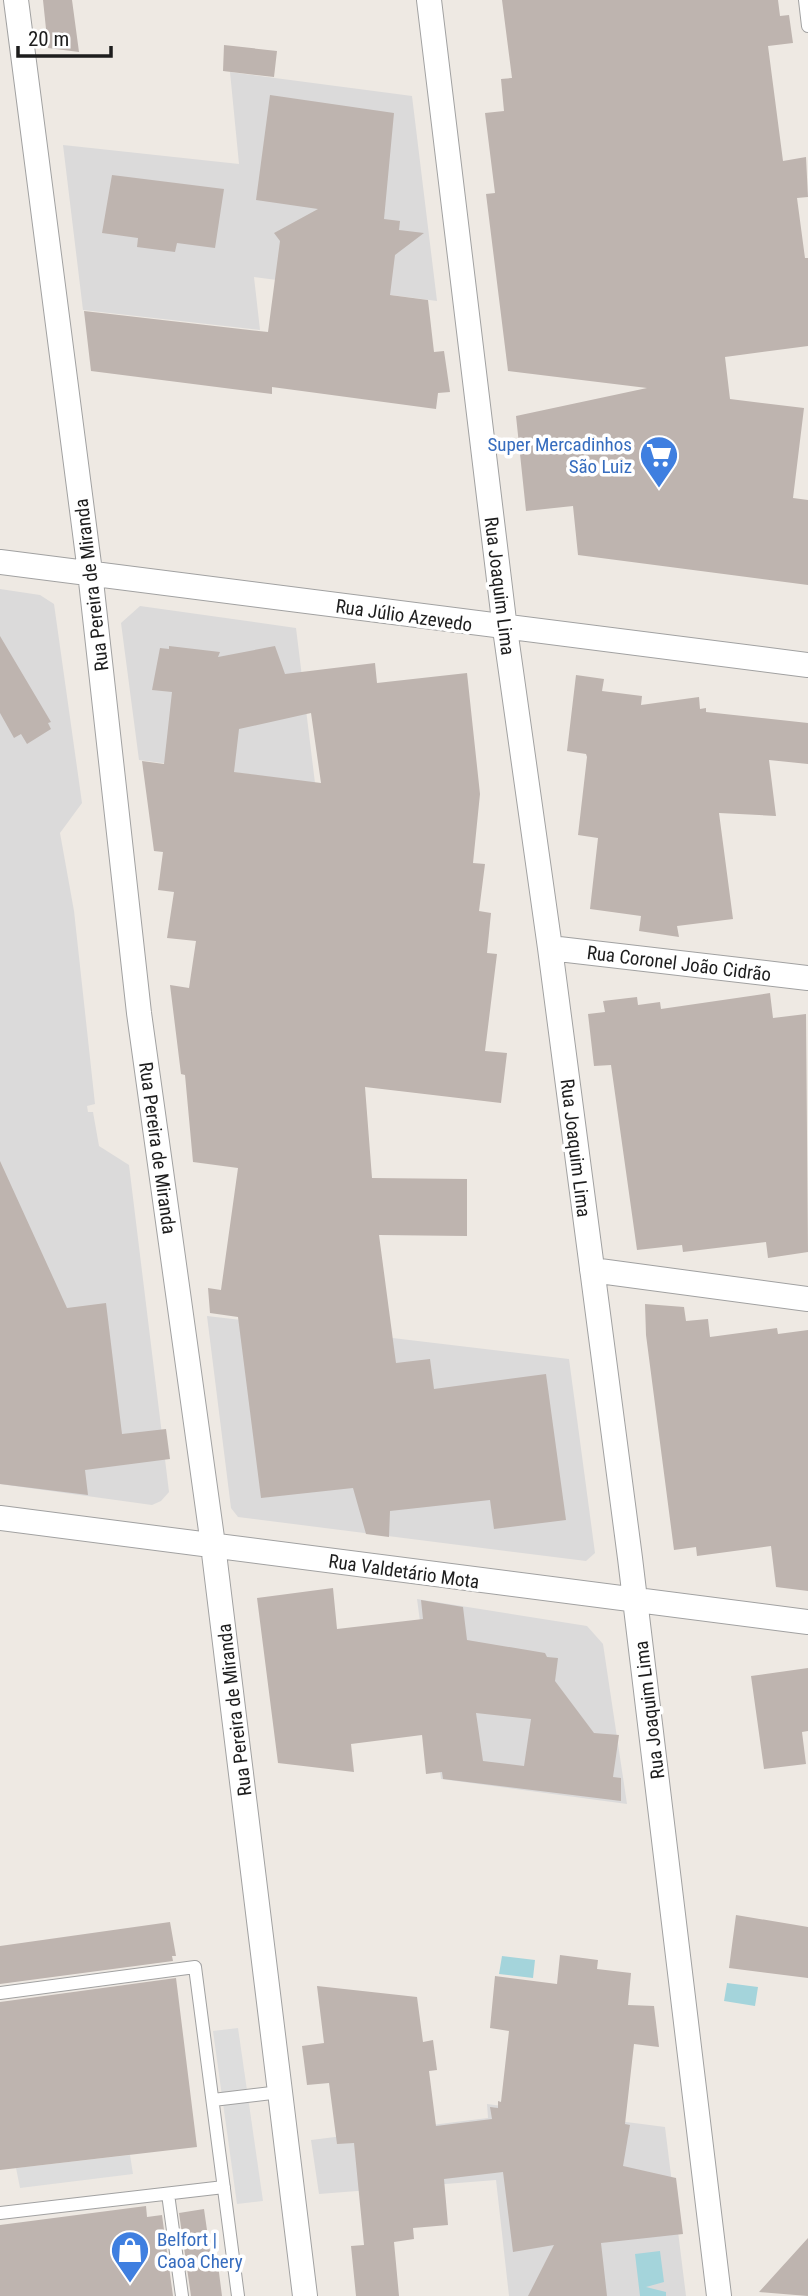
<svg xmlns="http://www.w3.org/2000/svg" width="808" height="2296" viewBox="0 0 808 2296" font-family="'Roboto Condensed',sans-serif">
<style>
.residential{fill:#dbdada}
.parking{fill:#ddd}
.water{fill:#a4d4db}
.building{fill:#beb4af;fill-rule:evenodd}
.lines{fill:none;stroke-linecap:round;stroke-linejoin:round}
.lane-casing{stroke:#a1a1a1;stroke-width:14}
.street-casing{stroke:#a1a1a1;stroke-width:26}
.lane{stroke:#fff;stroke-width:12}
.street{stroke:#fff;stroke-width:24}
.labels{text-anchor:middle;stroke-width:7;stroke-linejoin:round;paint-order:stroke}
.shop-label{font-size:19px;fill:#366cbe;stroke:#fff;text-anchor:end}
.street-label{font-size:19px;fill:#1d1d1d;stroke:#fff}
</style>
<rect width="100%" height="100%" fill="#eee9e3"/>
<path class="residential" d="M230 72 412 96 437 301 254 277 260 330 83 310 63 145 239 164Z
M0 589 40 595 54 604 82 803 60 833 74 911 95 1104 87 1106 88 1112H93L99 1146 129 1165 169 1492 161 1501 152 1505 0 1484Z
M140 606 296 628 315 783 139 760 121 623Z
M207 1316 569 1359 595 1553 586 1561 238 1517 231 1508Z
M417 1599 587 1626 603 1644 627 1804 441 1779Z
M487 2104 665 2127 686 2296H509L496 2180 319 2194 311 2140 488 2118Z"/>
<path class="parking" d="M238 2028 263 2201 237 2204 213 2031Z
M130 2155 133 2174 20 2188 16 2168Z"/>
<path class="water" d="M502 1956 535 1960 533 1978 499 1974Z
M727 1983 758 1987 755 2006 724 2001Z
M660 2251 664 2282 646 2287 666 2292V2296H640L635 2254Z"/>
<path class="building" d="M43 0H72L79 52 48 48Z
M502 0H778L780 16 789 15 793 43 768 46 783 161 806 157 808 197 797 198 805 258H808V346L725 357 730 399 804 408 793 498 808 500V585L578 555 573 506 526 511 516 416 647 388 508 371 486 194 495 193 485 113 504 111 501 79 512 78Z
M224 45 277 51 274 77 223 71Z
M270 95 394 113 384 219 400 221 399 230 424 233 395 255 390 295 428 300 434 352 444 351 450 392 438 393 436 409 272 387V394L91 371 84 311 268 332 280 241 274 233 318 209 256 200Z
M112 175 224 189 215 248 177 243 175 252 137 247 138 238 102 233Z
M0 636 51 722 48 723 51 729 27 744 21 734 14 738 0 713Z
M169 646 220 652 218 657 275 646 285 674 375 663 377 683 467 673 480 794 473 863 485 864 479 911 491 913 487 953 497 954 485 1051 507 1053 501 1103 365 1087 372 1178 467 1179V1236L379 1235 396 1363 430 1359 434 1389 546 1374 566 1520 494 1529 490 1500 390 1511 389 1537 366 1534 353 1488 261 1498 238 1317 210 1313 208 1288 221 1290 238 1168 193 1162 185 1075 181 1074 170 985 189 988 196 941 167 938 174 892 158 890 163 852 154 851 142 761 164 764 172 692 152 690 160 648 169 649ZM311 713 321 783 234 772 239 729Z
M576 675 604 679 602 691 642 696 641 705 699 697 700 709 706 708V712L808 723V764L769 760 776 816 719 813 733 919 677 926 679 937 639 931 641 916 590 909 598 838 578 835 587 757 586 754 567 751Z
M770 993 773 1018 806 1014 808 1252 768 1258 766 1242 683 1252 682 1245 637 1250 611 1065 594 1066 588 1014 605 1012 603 1001 637 997 638 1005 660 1002 661 1009Z
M0 1161 67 1308 106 1303 122 1434 166 1429 170 1459 85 1470 88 1495 0 1484Z
M645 1304 684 1307 686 1321 708 1319 710 1337 777 1328 778 1334 808 1330V1591L776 1587 771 1546 697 1556 696 1547 674 1550 646 1335Z
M333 1588 337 1629 423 1619 421 1600 463 1607 467 1640 545 1653 547 1657 558 1658 555 1681 594 1733 619 1735 613 1777 621 1778V1801L443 1779 442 1772 426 1774 422 1735 351 1744 354 1772 278 1763 257 1598ZM476 1713 531 1719 524 1766 483 1761Z
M808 1668V1731L802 1732 806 1764 764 1769 751 1676Z
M736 1915 808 1927V1978L729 1968Z
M170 1922 176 1956H172L173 1961 0 1984V1946Z
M560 1955 598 1960 597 1969 631 1973 628 2005 654 2006 659 2047 634 2044 625 2124 630 2125 623 2166 676 2178 683 2234 601 2243 607 2296H528L554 2245 513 2252 503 2172 444 2179 448 2225 413 2228 414 2239 394 2242 399 2296H356L351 2246 364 2245 354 2143 337 2144 329 2083 307 2085 302 2046 324 2043 317 1986 417 1997 423 2042 433 2040 437 2070 429 2071 436 2126 492 2119 490 2107 498 2108V2101L501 2102 509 2031 490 2028 495 1976 557 1984Z
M176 1978 197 2147 0 2170V2002Z
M146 2206 147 2217 162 2215 173 2296H0V2225Z
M204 2209 211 2258 217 2257 222 2296H191L179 2213Z
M808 2238V2296L759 2292Z"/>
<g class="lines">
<g class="lane-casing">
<path id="lane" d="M805 0 808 26
M0 1993 195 1967 238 2296
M213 2100 280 2092
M168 2194 182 2296
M0 2213 224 2187"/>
</g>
<g class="street-casing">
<path id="street" d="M16 0 90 572 139 1013 213 1545 305 2296
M429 0 505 629 550 948 630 1558 719 2296
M0 562 808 665
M550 948 808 978
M592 1270 808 1299
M0 1518 808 1622"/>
</g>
<use href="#lane" class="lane"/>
<use href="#street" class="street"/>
</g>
<defs>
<g id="supermarket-pin" transform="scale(2.0125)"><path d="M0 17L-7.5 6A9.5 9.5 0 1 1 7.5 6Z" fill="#3f7fe0" stroke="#fff"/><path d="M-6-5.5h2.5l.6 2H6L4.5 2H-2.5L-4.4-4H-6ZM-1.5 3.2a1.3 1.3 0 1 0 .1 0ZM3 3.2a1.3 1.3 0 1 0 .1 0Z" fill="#fff"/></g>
<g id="shop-pin" transform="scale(2.0125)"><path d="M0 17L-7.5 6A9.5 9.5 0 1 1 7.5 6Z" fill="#3f7fe0" stroke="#fff"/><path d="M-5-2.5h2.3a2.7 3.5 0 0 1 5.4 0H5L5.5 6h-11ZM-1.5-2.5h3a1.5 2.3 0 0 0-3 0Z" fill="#fff"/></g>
</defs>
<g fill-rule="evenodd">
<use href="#supermarket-pin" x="659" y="455"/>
<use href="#shop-pin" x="130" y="2250"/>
</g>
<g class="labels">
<g class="shop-label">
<text x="632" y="451">Super Mercadinhos<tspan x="632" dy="22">São Luiz</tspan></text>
<text x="157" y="2246" text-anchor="start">Belfort |<tspan x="157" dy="22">Caoa Chery</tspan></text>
</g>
<g class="street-label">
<text transform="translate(91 585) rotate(-97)" y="7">Rua Pereira de Miranda</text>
<text transform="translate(500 586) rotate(83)" y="7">Rua Joaquim Lima</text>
<text transform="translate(404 615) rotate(8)" y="7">Rua Júlio Azevedo</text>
<text transform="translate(679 963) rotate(7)" y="7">Rua Coronel João Cidrão</text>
<text transform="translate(158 1148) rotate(82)" y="7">Rua Pereira de Miranda</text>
<text transform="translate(576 1148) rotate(83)" y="7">Rua Joaquim Lima</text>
<text transform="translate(404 1571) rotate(8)" y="7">Rua Valdetário Mota</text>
<text transform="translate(234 1710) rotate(-97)" y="7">Rua Pereira de Miranda</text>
<text transform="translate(649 1710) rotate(-97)" y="7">Rua Joaquim Lima</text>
</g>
</g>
<path d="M18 46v10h93v-10" fill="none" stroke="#1d1d1d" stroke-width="3.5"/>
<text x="28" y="46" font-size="21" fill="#1d1d1d" stroke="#ffffff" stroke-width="5" paint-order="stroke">20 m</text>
</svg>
